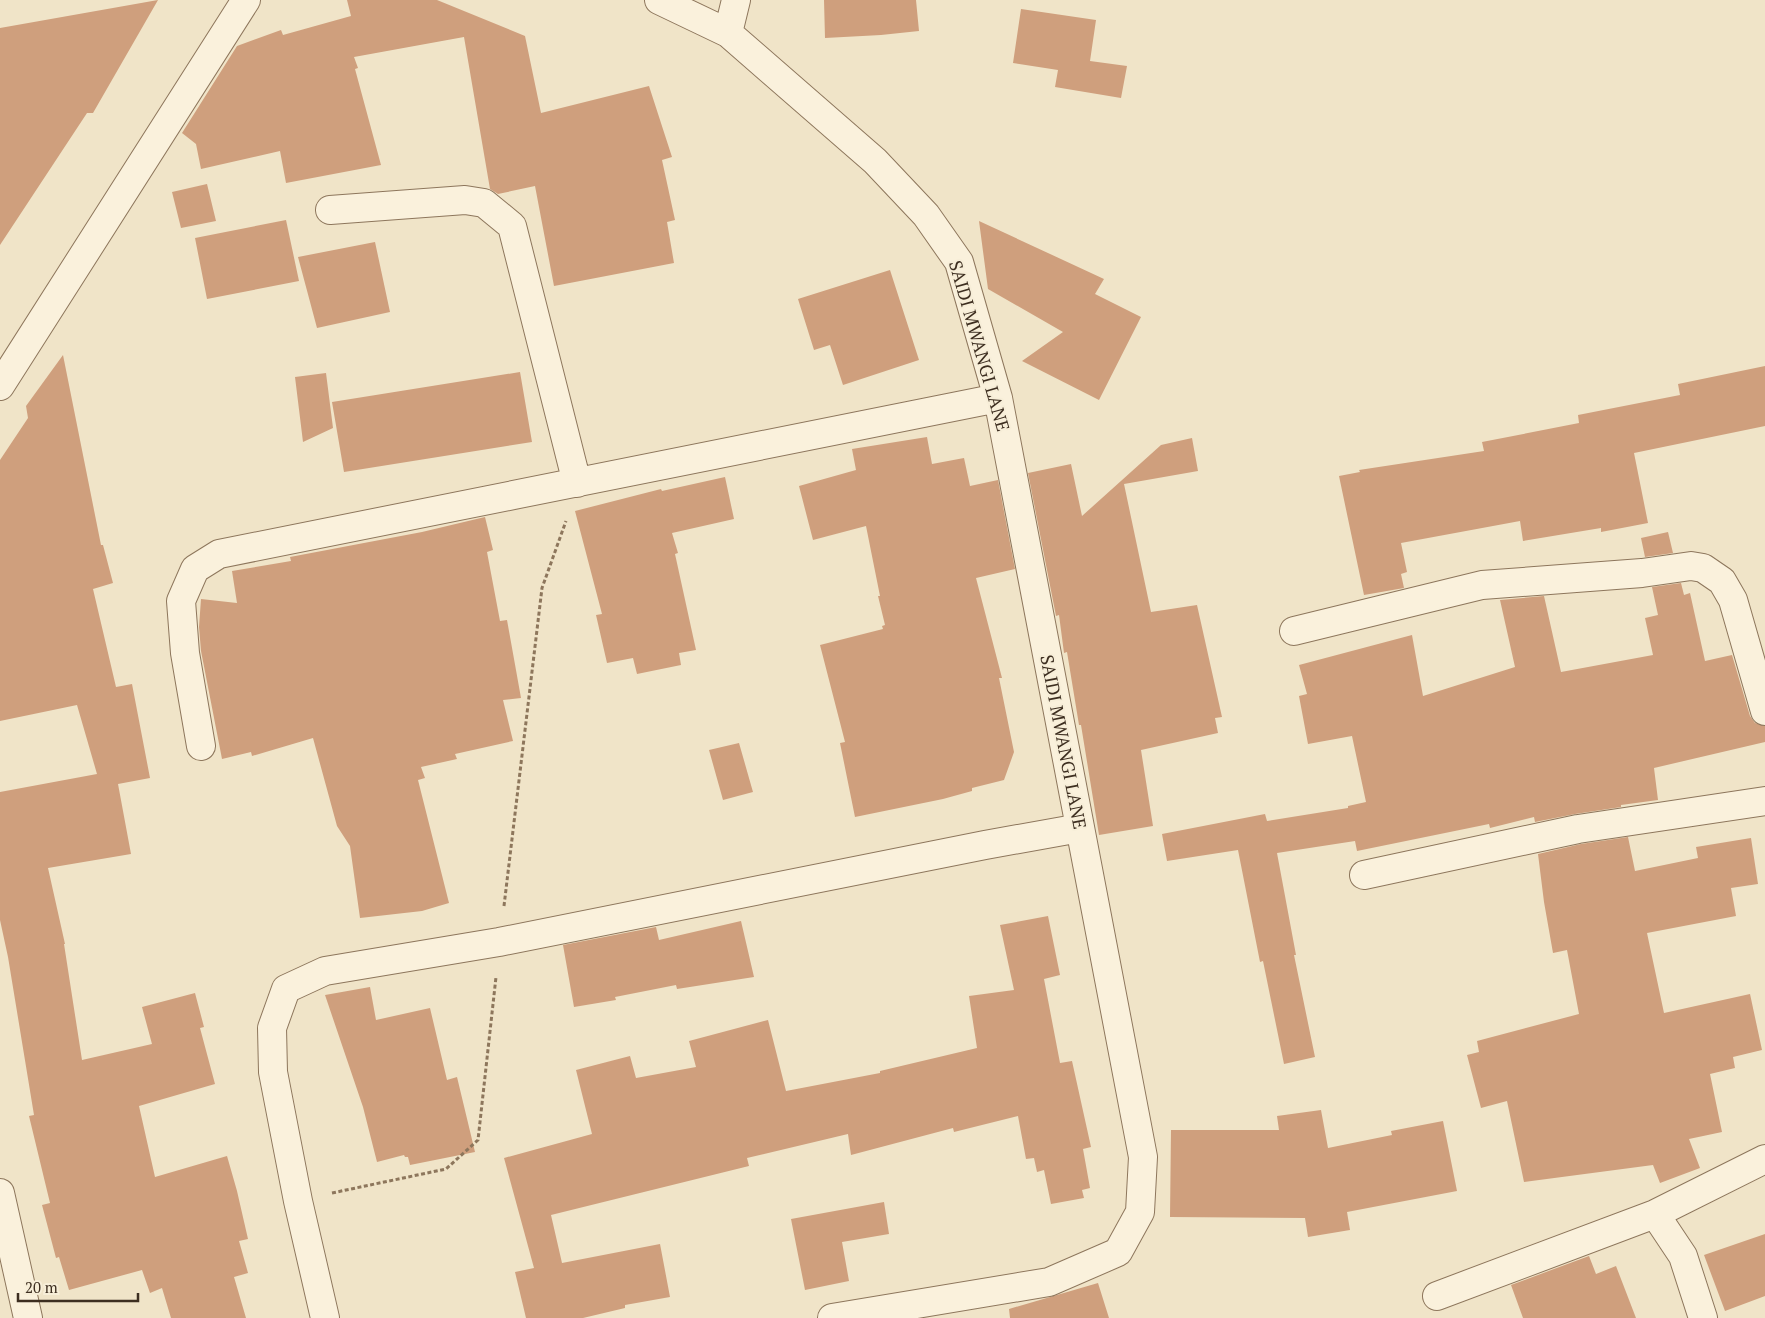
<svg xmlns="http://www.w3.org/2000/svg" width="1765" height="1318" viewBox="0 0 1765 1318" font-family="'PT Serif',serif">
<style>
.building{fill:#cf9f7d}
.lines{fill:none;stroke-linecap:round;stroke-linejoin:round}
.street-casing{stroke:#8d765c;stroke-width:30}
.path{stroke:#8d765c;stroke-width:3;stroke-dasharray:4 2.5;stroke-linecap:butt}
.street{stroke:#faf1dc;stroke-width:28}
.labels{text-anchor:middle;stroke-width:4;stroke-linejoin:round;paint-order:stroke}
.street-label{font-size:18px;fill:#3d2e20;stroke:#f7eed8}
</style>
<rect width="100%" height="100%" fill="#f0e4c8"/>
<path class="building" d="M158 0 93 113H87L0 245V28Z
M347 0H437L525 36 541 113 649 86 672 157 662 160 675 220 667 222 674 263 554 286 535 186 498 194 490 189 464 37 354 57 358 68 355 69 381 165 286 183 280 151 201 169 196 144 182 133 237 46 281 30 283 35 351 16Z
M824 0H916L919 31 881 35 825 38Z
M1021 9 1096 20 1090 61 1127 66 1121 98 1055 87 1058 70 1013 63Z
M207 184 216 221 181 228 172 192Z
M286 220 299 281 207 299 195 238Z
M979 221 1104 279 1095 294 1141 317 1099 400 1022 361 1063 332 988 289Z
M375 242 390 312 317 328 298 257Z
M890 270 919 360 843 385 830 345 814 350 798 299Z
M63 355 101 545H103L113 583 93 589 116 687 132 684 150 778 118 784 131 854 48 868 65 944H64L82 1060 152 1044 142 1007 195 993 204 1027 200 1028 215 1084 139 1106 155 1177 227 1156 237 1191 248 1239 239 1241 248 1273 234 1277 246 1318H171L162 1288 150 1293 142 1270 69 1290 59 1257 56 1258 42 1205 50 1203 29 1116 34 1115 8 957 0 920V792L97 774 77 705 0 721V460L28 418 26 406Z
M1765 366V426L1634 453 1648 523 1601 532V528L1523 541 1520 521 1401 543 1407 572 1401 574 1404 588 1364 595 1339 476 1360 472 1359 470 1484 451 1482 442 1579 423 1578 415 1680 395 1678 384Z
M520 372 532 442 344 472 332 402Z
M326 373 333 428 303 442 295 377Z
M927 437 932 464 964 458 970 486 998 480 1015 569 976 578 1002 678H999L1014 752 1004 780 972 788V791L943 799 855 817 840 743 845 742 820 645 883 629 882 626 885 625 878 596H880L866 526 813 540 799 486 856 470 852 449Z
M1192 438 1198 471 1124 484 1151 612 1197 605 1222 717 1215 718 1218 733 1141 750 1153 826 1099 835 1081 725H1079L1067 652 1064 653 1059 615 1056 616 1028 473 1071 464 1082 516 1161 445Z
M725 477 734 519 672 533 678 553 675 554 696 650 679 653 681 665 637 674 633 658 607 663 596 615 602 614 575 511 661 489 662 491Z
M485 517 493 550 487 552 500 621 507 620 521 698 503 700 513 741 455 754 457 759 421 767 425 778 418 780 449 903 422 911 360 918 350 846 337 826 313 738 252 756 251 752 222 759 201 651 199 627 201 599 237 603 232 571 291 561 290 557 422 532Z
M1668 532 1673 553 1645 557 1641 538Z
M1681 583 1684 595 1690 593 1705 661 1732 655 1750 716 1755 723 1765 726V742L1654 768 1658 800 1621 805V807L1575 814 1535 822 1534 817 1490 828 1489 824 1357 851 1355 841 1277 853 1296 955H1294L1315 1057 1284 1064 1263 961 1260 962 1238 850 1167 861 1162 834 1265 814 1267 821 1348 808V806L1366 802 1352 736 1308 744 1299 696 1307 694 1299 665 1412 635 1423 696 1515 667 1500 600 1544 596 1561 672 1653 655 1645 618 1658 615 1652 587Z
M739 743 753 792 723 800 709 750Z
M1628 837 1635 871 1698 858 1696 847 1751 838 1758 884 1731 888 1736 916 1647 933 1664 1013 1750 994 1762 1050 1733 1057 1735 1068 1710 1074 1722 1132 1689 1139 1700 1168 1660 1183 1653 1165 1524 1182 1507 1101 1481 1108 1467 1055 1479 1052 1477 1041 1579 1014 1567 950 1553 953 1544 902 1538 854 1581 844Z
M1048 916 1060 975 1044 979 1060 1063 1072 1061 1091 1147 1083 1149 1090 1188 1082 1190 1084 1198 1051 1204 1044 1170 1037 1172 1034 1158 1026 1159 1018 1116 954 1132 953 1128 851 1155 848 1134 747 1158 749 1166 551 1215 562 1263 660 1244 670 1297 625 1305V1308L583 1318H526L515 1272 534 1268 504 1158 592 1134 576 1070 630 1056 636 1078 696 1067 689 1041 768 1020 786 1091 880 1073V1071L977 1048 969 996 1014 990 1000 925Z
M741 921 754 977 677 989 676 985 615 997 616 1000 574 1007 563 945 656 927 659 940Z
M370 987 376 1020 430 1008 447 1080 457 1077 475 1152 410 1165 408 1157H405L404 1155 377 1162 363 1107 325 995Z
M1321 1110 1328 1148 1392 1135 1391 1131 1443 1121 1457 1191 1347 1212 1350 1230 1308 1237 1305 1218 1170 1217 1171 1130H1279L1277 1116Z
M884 1202 889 1234 842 1242 849 1281 805 1290 791 1219Z
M1765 1234V1296L1725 1311 1704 1255Z
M1589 1256 1596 1274 1616 1266 1636 1318H1523L1511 1285Z
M1098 1283 1109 1318H1010L1009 1309Z"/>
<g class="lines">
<g class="street-casing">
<path id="street" d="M659 0 728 33 875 161 926 215 959 262 998 398 1143 1157 1140 1212 1118 1252 1049 1282 832 1318
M728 33 736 0
M330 210 465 200 484 203 512 226 577 483
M0 386 246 0
M1294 631 1482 585 1642 573 1691 566 1703 568 1722 581 1733 600 1765 711
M201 746 185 653 181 601 195 569 219 554 998 398
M1364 875 1578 829 1765 801
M0 1193 28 1318
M1655 1214 1683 1256 1703 1318
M1437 1296 1655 1214 1765 1159
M325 1318 298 1201 273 1072 272 1028 286 989 325 971 499 942 985 845 1080 828"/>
</g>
<path class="path" d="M504 906 542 588 566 521
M332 1193 446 1169 478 1140 496 977"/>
<use href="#street" class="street"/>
</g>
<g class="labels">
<g class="street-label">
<text transform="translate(979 346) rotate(74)" y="6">SAIDI MWANGI LANE</text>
<text transform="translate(1063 742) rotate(79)" y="6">SAIDI MWANGI LANE</text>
</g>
</g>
<path d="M18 1293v8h120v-8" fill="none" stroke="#3d2e20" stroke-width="2.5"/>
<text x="25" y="1293" font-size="15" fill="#3d2e20" stroke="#f7eed8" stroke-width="4" paint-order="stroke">20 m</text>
</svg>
